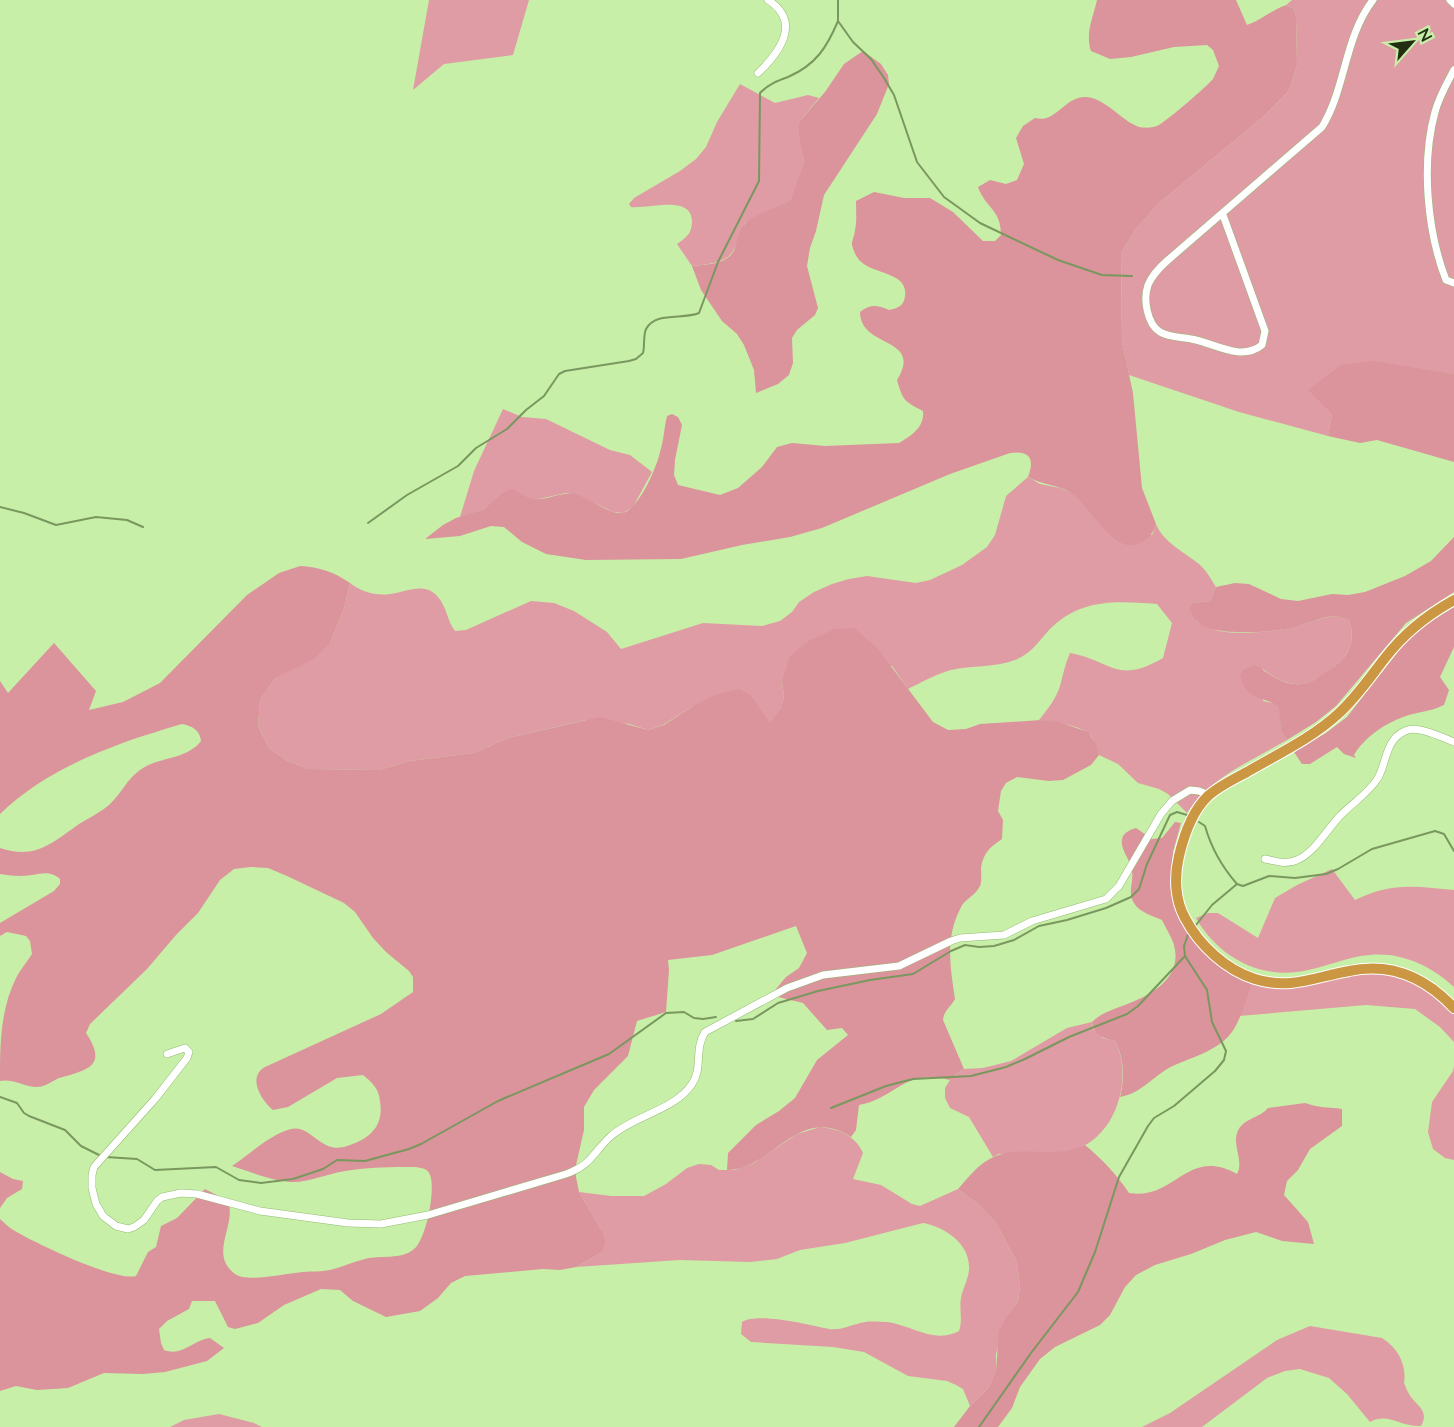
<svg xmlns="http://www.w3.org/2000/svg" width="1454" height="1427" viewBox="0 0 1454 1427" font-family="Lato,sans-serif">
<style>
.green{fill:#df9ca4}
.forest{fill:#db939c}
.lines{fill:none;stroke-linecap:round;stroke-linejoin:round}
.stream{stroke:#79975e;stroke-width:2}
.minor-casing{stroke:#95bb74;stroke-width:8}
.trunk-casing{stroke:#fff;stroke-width:12}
.minor{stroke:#fff;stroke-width:7}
.trunk{stroke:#cb9742;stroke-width:10}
</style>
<rect width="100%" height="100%" fill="#c8efa7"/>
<path class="green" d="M429 0H529L513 55 444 64 413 90Z
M1292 0H1454V374L1431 371 1332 414 1328 436 1239 412 1129 375 1122 342 1121 253 1135 230 1159 203 1263 117 1289 91 1297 65 1296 16 1294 9 1286 5Z
M740 84 775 103 808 95 819 98 799 122 804 162 792 200 745 223C732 259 731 262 692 266L677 244C686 238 692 233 692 222 692 194 650 209 631 207L629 204 634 198 680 171 696 159 706 147 717 122Z
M503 409 522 417 546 419 610 450 630 455 652 472 633 507 623 513 613 512 578 495 566 493 539 499 492 503 484 509 460 517 474 471Z
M1028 477 1040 484 1060 488 1072 493 1083 502 1152 535 1156 524C1163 542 1184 552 1199 564 1206 570 1211 579 1216 587L1210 601 1194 603 1197 622C1204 625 1211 629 1219 631 1241 635 1268 632 1290 628 1310 625 1329 610 1349 620 1358 647 1344 661 1324 674 1318 678 1309 683 1302 684 1287 685 1274 678 1263 669V701L1276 704 1280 707 1281 732 1287 740C1251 761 1211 777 1187 813L1168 794 1159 789 1138 783 1118 764 1099 755C1097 748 1094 738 1088 733 1078 725 1051 721 1039 720 1047 710 1056 699 1060 686 1063 675 1065 664 1070 653 1113 661 1116 685 1163 658L1172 623 1157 604C1115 601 1081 598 1049 630 1038 642 1031 654 1015 660 994 668 972 665 951 670 936 674 922 682 908 689L892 666 808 641 804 645 782 681 784 696 781 710 770 724 752 696 693 706 663 725 648 730 629 724 586 720 508 738 474 753 410 761 379 770 308 769 286 760 269 748 258 726 260 700 275 678 330 643 344 609 350 583C362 592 375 596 390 594 406 592 425 581 438 597 447 607 447 621 455 631L466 630 531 601 554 603 574 611 607 632 621 649 703 623 762 626 780 621 792 612 799 602 814 592 832 584 849 579 867 576 916 583 930 580 962 565 987 547 995 535 1006 496Z
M1332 869 1355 900C1364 896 1373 892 1382 890 1405 884 1431 888 1454 890V987C1431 966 1402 952 1370 955 1349 956 1329 966 1308 970 1262 981 1219 958 1196 918L1208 913H1218L1258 938 1275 898 1297 885Z
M1391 969 1454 1004V1042L1440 1027 1415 1009 1366 1005 1239 1016 1253 981 1262 983Z
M1092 1022 1093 1029 1103 1038 1115 1041C1134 1078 1116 1138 1073 1150 1050 1157 1023 1154 999 1154L993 1157 969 1117 950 1108 945 1098V1088L950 1080 957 1073 964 1069 983 1068 1011 1061 1067 1028Z
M1454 1066V1160L1445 1158 1433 1149 1428 1132 1432 1102 1453 1071Z
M820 1127C839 1129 855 1135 863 1153L853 1179 881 1185 912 1204 920 1206 958 1189 979 1205 996 1223 1017 1262 1020 1286 1018 1302 1008 1314 996 1354V1370L989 1387 970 1406 963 1389 956 1385 947 1381 908 1376 864 1352 833 1347 751 1342 741 1334 742 1322C759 1312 809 1325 829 1329 841 1331 853 1324 865 1322 872 1321 881 1322 888 1322 913 1326 934 1344 959 1331 963 1320 959 1309 961 1298 963 1288 968 1280 969 1270 971 1244 945 1227 923 1223L845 1243 800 1250 777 1259 750 1262 680 1260 576 1267 602 1252V1231L579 1192 611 1196H644L666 1184 687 1168 699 1164 711 1165 719 1170H735L754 1163 797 1134Z
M1310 1326 1382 1338C1398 1348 1407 1365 1404 1383 1406 1388 1408 1393 1411 1397 1419 1407 1429 1412 1421 1426 1399 1427 1389 1412 1370 1422L1347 1394 1329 1378 1300 1369 1285 1371 1267 1378 1202 1427H1142L1170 1413 1277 1340Z
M219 1414 254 1423 262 1427H170L184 1420Z"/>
<path class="forest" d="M1097 0H1236L1247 25C1261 20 1272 10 1286 5L1294 9 1296 16 1297 65 1289 91 1263 117 1159 203 1135 230 1121 253 1122 342 1133 393 1142 488 1156 524C1153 533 1150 537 1142 542 1114 559 1091 505 1071 493 1059 485 1042 485 1028 477 1035 459 1030 450 1010 453L950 474 822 528 790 537 742 545 681 559 586 560 546 554 522 542 504 527 491 526 460 536 425 539 443 525 456 518 484 509 504 492 513 489C518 492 524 496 529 498 544 503 560 491 575 494 589 497 609 515 622 513 638 511 657 467 660 452 664 440 664 428 667 416L672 414 678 417 682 425 675 460 674 475 678 485 720 495 738 488 762 467 777 447 792 443 825 446 899 443C911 436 925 427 923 411 904 401 903 401 897 380 924 336 860 349 860 312 870 304 877 305 889 310 898 308 904 306 905 296 909 270 867 275 857 257 855 254 852 247 852 244 852 240 855 234 855 230 857 221 856 211 856 201L874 192 904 198H930L953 212 983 241H995L1001 235C1001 209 986 209 978 187L990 180 1006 184 1017 180 1024 164 1016 138 1023 126 1035 118C1056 124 1065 95 1087 97 1108 100 1120 120 1139 127 1144 128 1152 128 1157 126 1166 122 1206 87 1213 79 1215 75 1217 70 1219 66L1213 50 1207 45 1174 47 1131 57 1110 59 1091 51C1085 33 1093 18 1097 0Z
M863 51 881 64 888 75 889 84 877 114 824 195 816 231 810 248 807 266 818 308 815 315 797 330 792 338 793 363 789 375 778 384 756 393 754 370 744 345 737 334 722 321 701 290 692 266C708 264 731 265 736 245 738 238 739 230 745 224 753 215 779 207 791 200L804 162 799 134V122L825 92 844 64Z
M1372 361 1454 374V462L1377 440 1360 443 1328 436 1332 414 1308 390 1341 365Z
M1454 537V592L1406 623 1336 706 1316 722 1287 740 1281 732 1279 707C1263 695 1248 703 1240 676L1243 670 1254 665C1270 673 1282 686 1302 684 1309 683 1318 678 1323 674 1344 662 1358 647 1349 620 1329 610 1311 624 1291 628 1270 632 1210 638 1196 620 1193 617 1191 611 1189 608L1194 603 1210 601 1216 587 1235 583 1249 584 1281 599 1298 601 1332 594 1348 595 1365 592 1405 576 1431 561Z
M300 566C319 567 334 572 350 583L344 609 330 643 314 659 275 678 260 700 258 726 269 748 286 760 308 769 379 770 410 761 474 753 508 738 600 717 648 730 664 725 693 706 715 695 739 689 752 696 770 723 781 709 784 696 782 681 790 656 808 641 835 629 854 628 878 649 933 722 948 730 966 729 980 724 1041 720 1059 722 1088 732 1096 744 1099 755 1091 765 1063 780 1049 781 1017 777 1006 783 1001 791 998 811 1003 820 1002 839C991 846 983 853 981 868 981 874 982 881 980 886 975 896 965 899 961 907 945 938 950 966 955 999 951 1007 944 1010 943 1020L964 1069 957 1073 950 1080C903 1068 897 1098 859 1105L856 1130 851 1137C798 1103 773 1170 727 1170L728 1153 756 1125 779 1111 795 1098 817 1060 848 1035 842 1028 827 1030 803 1003 778 997 776 989 786 977 799 968 807 953 796 926 712 955 668 960 669 970 666 1012 637 1021 628 1056 594 1090 584 1107V1130L576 1165V1177L579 1192 602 1231 605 1242 602 1252 576 1267 560 1270 543 1269 465 1276 451 1283 438 1298 420 1311 386 1317 353 1301 340 1290 321 1289 284 1305 258 1323 235 1329 228 1327 215 1301H192L189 1309 167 1321 159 1329 161 1343 164 1350C182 1357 193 1340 210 1338L224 1348 207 1361 165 1372 143 1374 104 1373 68 1388 37 1390 16 1386 0 1391V1219C5 1223 9 1228 15 1231 35 1243 116 1282 136 1276L148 1252 156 1247 161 1226 177 1218 205 1189 228 1201C237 1225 208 1254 235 1274 248 1283 287 1273 303 1272 312 1271 321 1272 330 1270 342 1267 353 1262 365 1259 381 1255 401 1260 414 1249 426 1240 436 1189 430 1175 428 1168 421 1168 415 1167 392 1167 368 1167 345 1171 326 1174 308 1183 290 1182 269 1180 251 1172 232 1166 250 1154 269 1135 291 1129 307 1125 317 1144 332 1147 337 1149 345 1147 350 1145 371 1138 384 1125 380 1101 379 1089 372 1082 363 1075L337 1078 288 1107 273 1110C261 1100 247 1077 265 1067L381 1014 413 992V977L409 971 386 952 373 938 355 912 344 903 287 876 268 868 251 867 234 869 220 880 198 913 176 935 147 969 90 1024 86 1033C108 1066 88 1070 59 1078 52 1081 45 1087 37 1087 24 1087 13 1078 0 1081 0 1045 0 1011 16 978 20 970 27 962 32 954L30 941 26 936 7 932 0 936V923L54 891 60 884V879C48 868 36 876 21 876 14 876 7 875 0 874V848C35 860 52 843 79 824 89 818 101 812 110 804 121 794 127 779 140 770 159 756 185 761 201 741 200 730 192 726 182 724 117 743 50 766 0 814V681L8 693 54 643 96 691 89 710 123 702 160 683 247 595 279 573Z
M1454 607V647L1440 677 1449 690 1444 705C1430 712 1416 712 1403 717 1384 724 1364 738 1354 755L1356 758 1344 754 1337 747 1310 764H1302L1294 752 1326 733 1347 717 1404 644 1422 627Z
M1175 822 1181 823 1173 852 1171 881 1186 928 1253 981C1247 996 1243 1014 1234 1029 1220 1052 1189 1057 1167 1069 1151 1079 1139 1094 1120 1097 1125 1078 1124 1058 1115 1041 1103 1038 1094 1036 1092 1022 1101 1013 1114 1009 1125 1005 1149 996 1180 980 1175 950 1174 940 1166 929 1162 920 1153 916 1139 912 1134 903 1127 892 1134 882 1132 871 1131 860 1120 850 1122 839 1124 832 1130 830 1136 828L1152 839 1162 838Z
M1305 1103C1318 1108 1329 1107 1342 1109V1126L1310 1149 1298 1170 1287 1181 1284 1195 1308 1222 1314 1244 1282 1241 1256 1232 1225 1240 1191 1254 1155 1265 1136 1275 1125 1287 1110 1315 1100 1325 1055 1347 1040 1359 1020 1387 1012 1408 998 1427H954L970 1406 989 1387 996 1370 999 1331 1008 1314 1018 1302 1020 1286 1017 1262 996 1223 979 1205 958 1189C967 1179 976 1167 988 1160 1017 1142 1052 1161 1085 1145 1102 1159 1117 1175 1129 1193 1175 1201 1187 1146 1237 1174 1245 1159 1229 1143 1240 1127 1247 1118 1261 1117 1268 1108Z
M0 1172 13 1179 23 1181 22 1189 7 1198 0 1208Z"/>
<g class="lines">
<path class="stream" d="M838 0V21L853 42 871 59 884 78 894 95 917 162 944 197 980 223 1058 260 1102 275 1132 276
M0 507 24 513 56 525 96 517 127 520 143 527
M368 523 407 495 458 466 476 448 507 429 526 410 544 396 559 374 565 371 629 361 636 359 643 353C645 345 643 336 646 329 656 311 683 320 699 313L718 262 759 181 760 93C769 84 777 81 788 77 816 65 827 47 838 21
M1199 822 1205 826C1211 847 1222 867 1237 884
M1196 925 1212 905 1237 884 1243 886 1269 876 1295 878 1326 874 1338 869 1372 849 1435 831 1444 834 1454 851
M736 1021 753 1019 778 1003 818 991 870 980 913 974 951 951 965 945 979 947 994 946 1014 940 1039 926 1067 920 1106 908 1131 897 1139 889 1147 864 1170 815 1177 812 1187 815
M0 1097 17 1103 24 1113 29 1116 65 1130 81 1146 99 1155
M831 1108 886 1086 913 1079 971 1076 1006 1067 1025 1059 1069 1037 1127 1014 1138 1006 1185 956
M106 1157 137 1159 155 1170 216 1167 239 1180 261 1183 293 1179 323 1169 337 1160 365 1161 409 1149 421 1144 498 1101 609 1054 666 1013 684 1012 694 1018 703 1019 716 1017
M979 1427 1031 1353 1078 1292 1095 1252 1119 1177 1148 1126 1154 1118 1174 1106 1215 1071 1224 1060 1226 1051 1212 1022 1207 990 1185 956 1184 946 1188 935"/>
<g class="minor-casing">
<path id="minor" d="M1450 0 1454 4
M1454 70C1447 83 1439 97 1435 112 1421 163 1427 231 1446 280L1454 283
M758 73C780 52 802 22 768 0
M1223 215 1265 331 1262 345C1242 361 1217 345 1196 340 1185 337 1170 338 1160 332 1147 324 1143 299 1148 285 1152 275 1160 267 1168 260L1322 127C1346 88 1344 38 1373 0
M1265 859C1276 861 1286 865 1297 860 1314 853 1326 831 1339 817 1351 804 1368 794 1378 778 1387 762 1385 740 1405 731 1418 725 1441 737 1454 742
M167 1054 185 1048 189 1052 187 1058 155 1099 94 1167 92 1175V1188L96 1204 103 1216 116 1226 128 1229 134 1227 144 1220 157 1201 162 1197 181 1193 197 1194 260 1211 348 1223 381 1224 428 1215 566 1174C592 1165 593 1152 611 1136 633 1116 675 1110 692 1084 703 1068 694 1049 705 1032L787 988 823 975 899 966 951 941 960 938 1004 935 1032 921 1106 899 1119 886 1161 814 1172 801 1190 790 1199 791 1209 795"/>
</g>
<g class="trunk-casing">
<path id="trunk" d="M1454 600C1427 615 1404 633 1385 658 1370 677 1357 697 1338 714 1312 738 1278 754 1247 772 1234 779 1219 786 1208 796 1192 811 1184 835 1179 856 1174 877 1175 900 1185 918 1199 945 1226 970 1255 979 1290 990 1315 977 1349 971 1391 962 1425 977 1454 1008"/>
</g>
<use href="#minor" class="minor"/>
<use href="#trunk" class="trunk"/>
</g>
<g transform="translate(1412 42) rotate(62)" stroke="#c8efa7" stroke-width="4.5" paint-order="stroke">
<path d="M0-4.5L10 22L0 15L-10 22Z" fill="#212f13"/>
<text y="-9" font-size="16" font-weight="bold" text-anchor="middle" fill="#212f13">N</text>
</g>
</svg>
